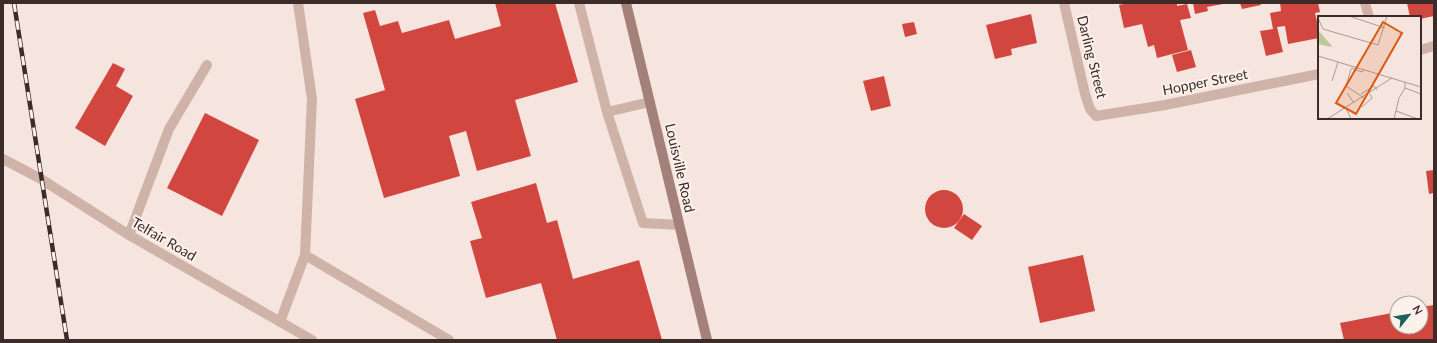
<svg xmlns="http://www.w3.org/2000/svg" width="1437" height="343" viewBox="0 0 1437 343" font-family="Lato,sans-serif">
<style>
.building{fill:#d1473f}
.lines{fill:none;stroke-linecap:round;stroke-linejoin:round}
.service{stroke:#cfb2a8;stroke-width:10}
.minor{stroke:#cfb2a8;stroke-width:10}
.tertiary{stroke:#cfb2a8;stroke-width:10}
.secondary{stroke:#a38079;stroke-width:10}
.rail-casing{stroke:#3b2b29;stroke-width:4.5}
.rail{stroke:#fcf1eb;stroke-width:3;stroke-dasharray:9;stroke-linecap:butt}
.labels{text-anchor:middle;stroke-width:4;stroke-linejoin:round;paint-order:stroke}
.street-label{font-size:14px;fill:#3b2b29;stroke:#fcf1eb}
.inset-road{fill:none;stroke:#ab9b96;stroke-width:1}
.view{fill:#df570d;fill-opacity:0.15;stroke:#df570d;stroke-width:2}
.inset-edge{fill:none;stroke:#3b2b29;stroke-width:2}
</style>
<rect width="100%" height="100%" fill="#f5e5de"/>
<path class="building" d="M495 3H555L578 82 515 100 531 156 477 171 466 131 449 136 460 176 384 198 355 99 385 90 363 13 375 10 380 26 398 21 402 33 449 20 455 39 501 26Z
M1128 3H1177V6L1187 4 1191 18 1180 20 1188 50 1157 58 1154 45 1148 47 1142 24 1124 28 1119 5Z
M1193 3H1222L1223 4 1207 7 1208 11 1195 14Z
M1240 3H1260L1261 5 1242 9Z
M1280 3H1318L1320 12 1315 13 1319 30V38L1288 44 1285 26 1277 27 1283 52 1266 56 1260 31 1273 29 1270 13 1281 11Z
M1407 3H1434V16L1420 19V17H1410Z
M1031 14 1037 43 1011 49 1012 55 995 59 986 25Z
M914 22 917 34 905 37 902 24Z
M1191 50 1196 67 1177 72 1172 55Z
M113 63 125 69 116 86 133 96 105 146 75 128Z
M884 76 891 106 871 111 863 81Z
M205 113 259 140 222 216 167 188Z
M1434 170V193L1429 194 1426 171Z
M536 183 547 223 557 220 573 279 639 260 662 340H557L541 283 486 298 470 241 482 238 471 202Z
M925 209a19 19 0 1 1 38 0a19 19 0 1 1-38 0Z
M964 214 982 226 972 240 954 228Z
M1083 255 1095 311 1040 323 1028 267Z
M1434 305V340H1344L1340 323 1397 312V327H1421V307Z"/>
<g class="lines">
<path class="service" d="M579 3 607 112 650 102
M607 112 643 223 679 225
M129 235 169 129 207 65
M305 255 449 340
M280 322 305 255 312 99 298 3"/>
<path class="minor" d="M1064 3 1085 94 1090 109 1096 116 1165 105 1319 74
M1365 3 1369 17
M1420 50 1434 46"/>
<path class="tertiary" d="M3 159 41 179 129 235 312 340"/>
<path class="secondary" d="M626 3 707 340"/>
<g class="rail-casing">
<path id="rail" d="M14 3 67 340"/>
</g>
<use href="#rail" class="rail"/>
</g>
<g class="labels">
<g class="street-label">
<text transform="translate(1092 57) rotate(76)" y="5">Darling Street</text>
<text transform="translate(1205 82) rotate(-11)" y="5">Hopper Street</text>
<text transform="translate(680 168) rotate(77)" y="5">Louisville Road</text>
<text transform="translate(164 239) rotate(30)" y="5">Telfair Road</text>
</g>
</g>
<g transform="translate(1318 16)">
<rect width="103" height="103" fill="#f5e5de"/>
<path d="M0 14 14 30 13 31 0 28Z" fill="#c0c69c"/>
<path class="inset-road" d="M31 0 67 12M0 2 5 13 60 29 69 0M0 40 103 71M33 52 44 56 45 54M33 53 28 70 46 82M14 65 20 46M87 66V72L103 78M29 77 36 87M43 78 56 70 59 74M44 91 54 82 52 78M28 92 33 103M78 95 100 103M9 103 74 62M76 103 81 82 87 72"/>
<path class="view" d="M65 6 84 17 38 98 18 87Z"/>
<rect width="103" height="103" class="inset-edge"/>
</g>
<rect width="1437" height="343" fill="none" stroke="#3b2b29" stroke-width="8"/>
<g transform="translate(1409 315) rotate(60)"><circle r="19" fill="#fcf1eb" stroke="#afa29d"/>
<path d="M0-3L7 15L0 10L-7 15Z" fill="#1a6158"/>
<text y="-6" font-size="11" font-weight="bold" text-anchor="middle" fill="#3b2b29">N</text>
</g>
</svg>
